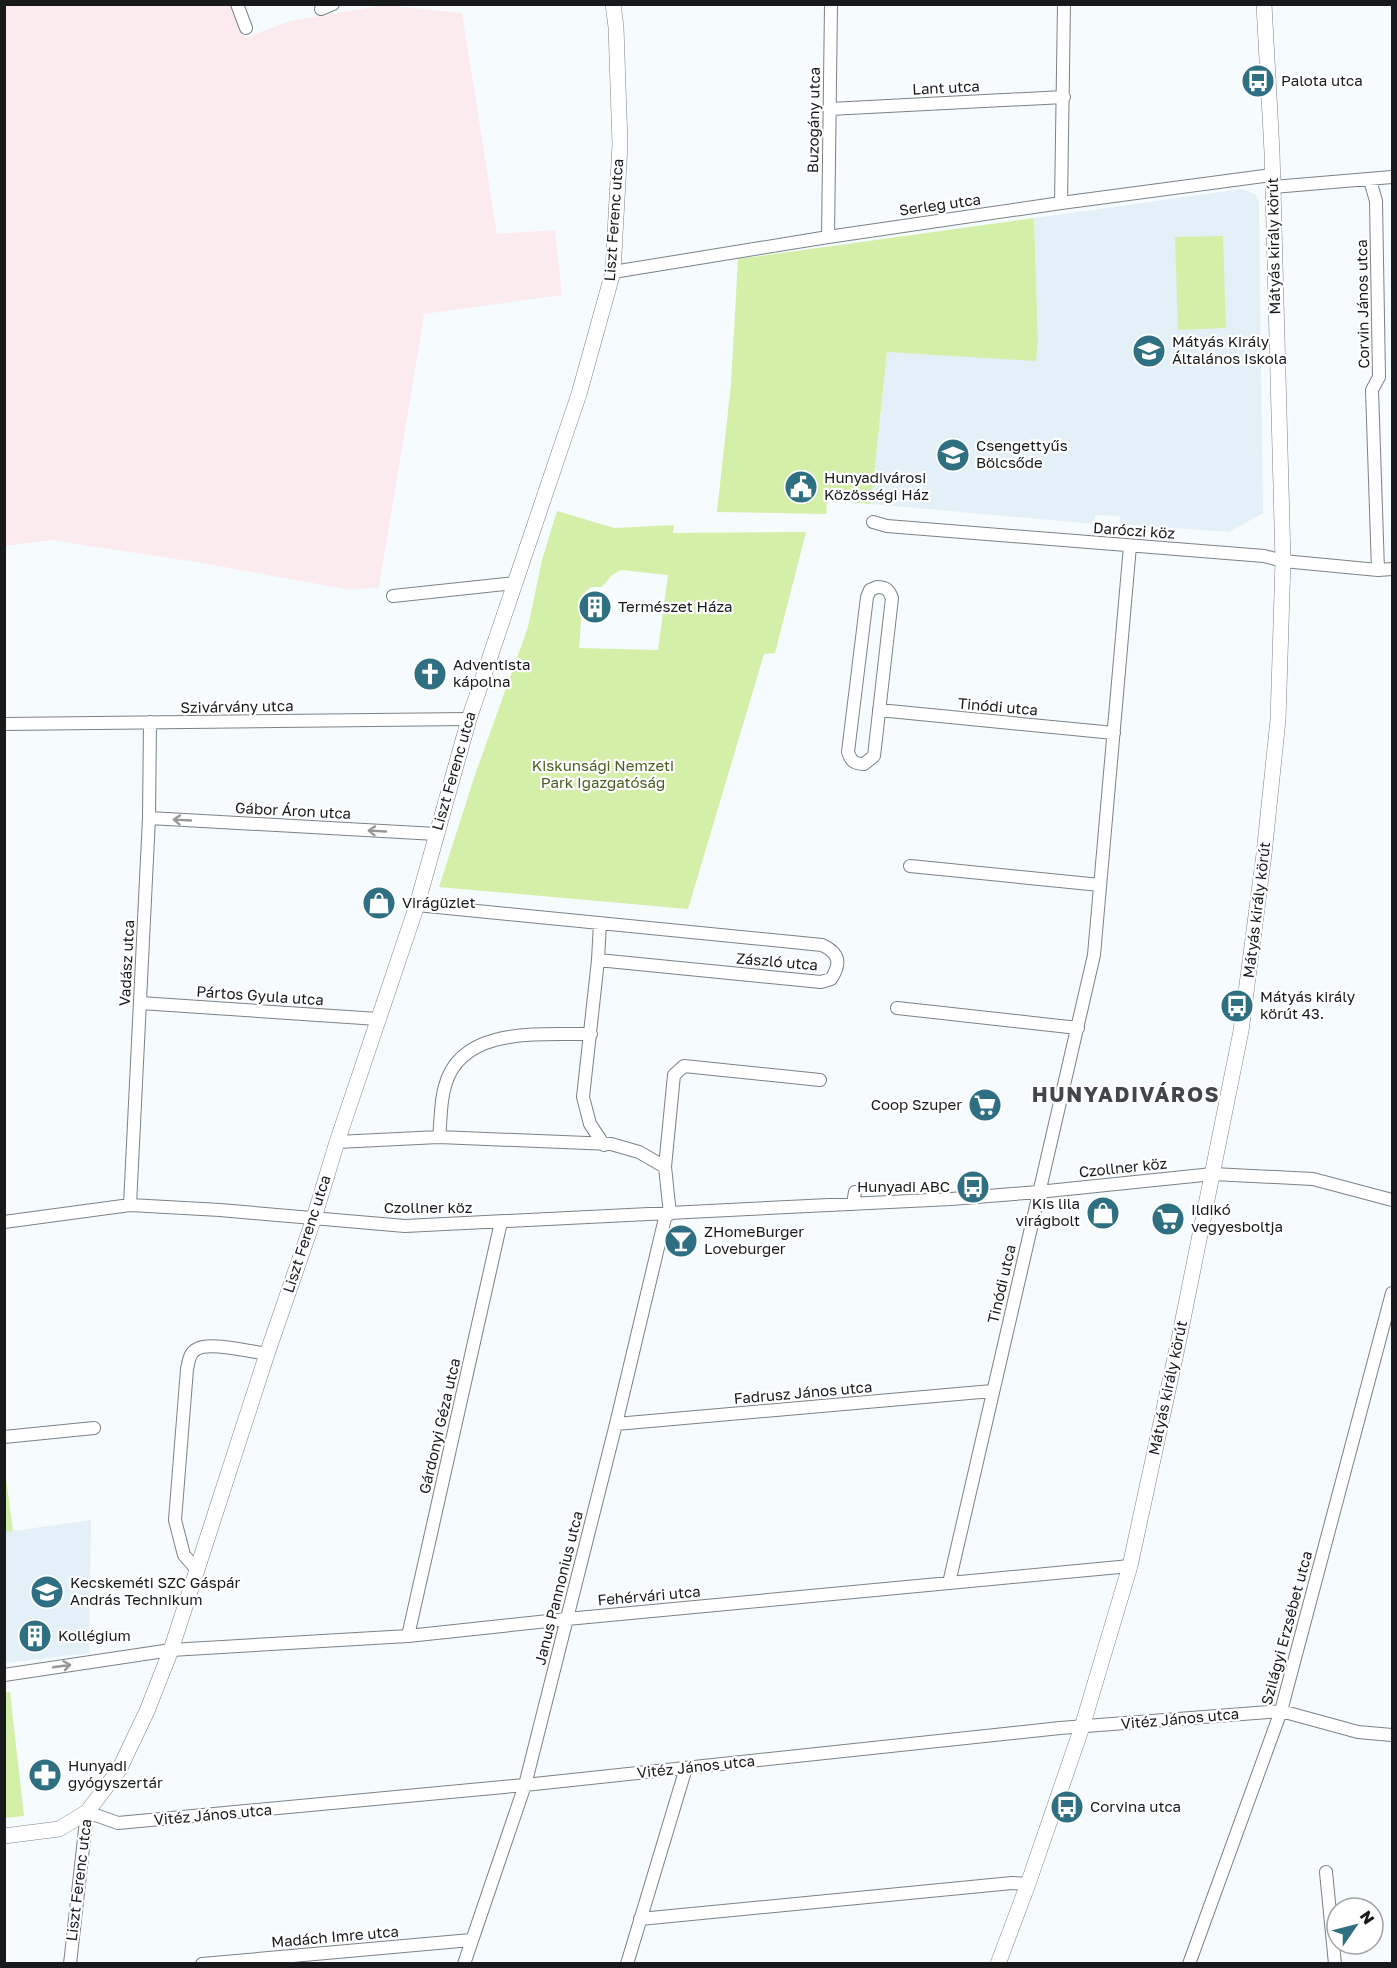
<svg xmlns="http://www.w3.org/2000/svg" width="1397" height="1968" viewBox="0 0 1397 1968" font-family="'Golos Text',sans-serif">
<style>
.industrial{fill:#fcebee}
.built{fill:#e4f0f8}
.green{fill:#d4efa8;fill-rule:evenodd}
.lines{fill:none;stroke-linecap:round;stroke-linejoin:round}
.minor-casing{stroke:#7b8287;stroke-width:14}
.tertiary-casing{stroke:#7b8287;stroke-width:16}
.minor{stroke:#fff;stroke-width:12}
.tertiary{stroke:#fff;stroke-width:15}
.oneway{stroke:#979898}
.labels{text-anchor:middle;stroke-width:4.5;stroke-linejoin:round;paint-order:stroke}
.poi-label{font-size:15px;fill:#17191b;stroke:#fff;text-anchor:start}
.street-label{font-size:15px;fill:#17191b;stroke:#fff}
.park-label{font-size:15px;fill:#4a5e20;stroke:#fff}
.district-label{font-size:21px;font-weight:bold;letter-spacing:1.5px;fill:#40464b;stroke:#fff}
</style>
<rect width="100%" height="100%" fill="#f6fbfe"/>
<path class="industrial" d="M4 5H232L245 38 290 21 385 5 462 13 497 234 555 230 562 295 424 314 379 587 351 590 202 563 51 540 5 546Z"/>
<path class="built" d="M1242 189 1255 194 1259 203 1263 513 1229 532 1120 524V516L1095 515V524L871 504 887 352 1036 360 1038 342 1034 218Z
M4 1471 13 1531 91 1520 89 1653 5 1663Z"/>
<path class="green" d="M1034 218 1038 342 1036 361 887 352 871 504 827 500 826 514 717 512 731 384 738 259Z
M1223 236 1226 328 1178 330 1175 237Z
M557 511 614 528 674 525 673 533 806 532 775 653 764 654 688 909 439 887 476 772 528 627 542 560ZM621 570 668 575 658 650 579 648 583 594 591 587H602L612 575Z
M5 1471 13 1531 5 1532H4Z
M5 1692H10L24 1816 5 1818Z"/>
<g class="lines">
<g class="minor-casing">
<path id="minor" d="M237 4 246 28
M321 9 333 4
M830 109 1064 97
M1370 180 1376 201 1379 377 1372 390 1378 570
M1273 187 1392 177
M1061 203 1064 4
M828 237 831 4
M613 272 828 237 1061 203 1272 175
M873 522 887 526 1264 556 1283 561 1378 570 1392 569
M877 587C886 587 889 590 892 598L874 756 864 764C854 764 851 761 848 752L867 597 870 590Z
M393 596 515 583
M879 710 1114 733
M4 724 469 719
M149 818 436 834
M910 866 1100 885
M417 905 822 945C840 953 841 964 831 979L821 982 598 960 600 923
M598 960 583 1097 590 1124 604 1145
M140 1003 378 1019
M897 1008 1078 1028
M439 1137C441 1121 440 1102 445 1086 461 1025 543 1035 591 1034
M337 1142 439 1137 611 1144 639 1152 665 1167
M853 1204 855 1192
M130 1205 149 818 150 722
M670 1214 665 1167 674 1075 684 1066 820 1080
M4 1222 130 1205 220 1210 405 1226 951 1199 1038 1192 1213 1174 1313 1179 1392 1200
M616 1424 992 1391
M4 1437 94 1428
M197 1570 184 1555 175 1520 187 1369C189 1361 189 1353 197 1349 209 1341 252 1352 267 1354
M949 1583 1094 955 1130 546
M408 1636 501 1222
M4 1675 171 1650 408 1636 567 1619 1130 1566
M1326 1872 1335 1964
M640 1919 1012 1883 1028 1884
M70 1964 87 1812 118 1823 525 1785 1060 1728 1281 1711 1358 1732 1392 1735
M202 1964 471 1940
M464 1964 525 1785 616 1424 666 1214
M627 1964 686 1768
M1189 1964 1281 1711 1392 1293"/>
</g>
<g class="tertiary-casing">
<path id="tertiary" d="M4 1836 59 1829 87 1812 119 1770 147 1711 171 1650 267 1354 314 1218 337 1142 417 905 469 719 579 394 613 272 620 144 616 27 613 4
M998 1964 1028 1884 1082 1727 1130 1566 1178 1344 1241 1031 1264 854 1278 720 1283 561 1272 152 1264 4"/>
</g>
<use href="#minor" class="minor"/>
<use href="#tertiary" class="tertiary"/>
</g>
<defs><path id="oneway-shaft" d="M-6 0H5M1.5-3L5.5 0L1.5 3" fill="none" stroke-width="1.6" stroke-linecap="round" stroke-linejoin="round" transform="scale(1.5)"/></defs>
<g class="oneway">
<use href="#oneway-shaft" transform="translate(182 820) rotate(-177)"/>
<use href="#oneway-shaft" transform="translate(377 831) rotate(-177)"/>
<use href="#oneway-shaft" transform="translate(62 1666) rotate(-8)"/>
</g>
<defs>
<g id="bus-disc" transform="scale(1.725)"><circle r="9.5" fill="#2e7082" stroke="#fff"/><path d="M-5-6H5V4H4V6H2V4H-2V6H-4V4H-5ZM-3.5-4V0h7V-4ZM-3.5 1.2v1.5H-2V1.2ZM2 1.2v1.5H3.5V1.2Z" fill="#fff"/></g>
<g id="school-disc" transform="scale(1.725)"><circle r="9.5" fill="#2e7082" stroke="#fff"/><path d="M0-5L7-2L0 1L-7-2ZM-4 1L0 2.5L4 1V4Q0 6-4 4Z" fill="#fff"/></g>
<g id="civic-disc" transform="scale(1.725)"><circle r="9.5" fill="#2e7082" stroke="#fff"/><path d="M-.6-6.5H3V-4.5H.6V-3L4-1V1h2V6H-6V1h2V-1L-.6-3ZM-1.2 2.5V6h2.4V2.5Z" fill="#fff"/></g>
<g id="building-disc" transform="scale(1.725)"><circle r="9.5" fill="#2e7082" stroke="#fff"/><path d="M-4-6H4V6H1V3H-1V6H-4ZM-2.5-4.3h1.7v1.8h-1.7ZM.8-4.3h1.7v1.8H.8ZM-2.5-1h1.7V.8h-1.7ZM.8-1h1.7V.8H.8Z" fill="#fff"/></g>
<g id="church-disc" transform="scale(1.725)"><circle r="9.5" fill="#2e7082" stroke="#fff"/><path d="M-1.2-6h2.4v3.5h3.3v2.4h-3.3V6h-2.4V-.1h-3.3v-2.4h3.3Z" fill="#fff"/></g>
<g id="shop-disc" transform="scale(1.725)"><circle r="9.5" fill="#2e7082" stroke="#fff"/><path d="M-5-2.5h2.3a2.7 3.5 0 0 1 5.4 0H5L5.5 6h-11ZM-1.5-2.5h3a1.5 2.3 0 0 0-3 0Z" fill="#fff"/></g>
<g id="supermarket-disc" transform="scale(1.725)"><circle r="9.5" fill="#2e7082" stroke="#fff"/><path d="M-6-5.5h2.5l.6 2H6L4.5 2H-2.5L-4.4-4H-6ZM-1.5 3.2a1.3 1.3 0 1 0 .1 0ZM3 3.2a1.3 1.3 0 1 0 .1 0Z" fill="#fff"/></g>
<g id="bar-disc" transform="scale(1.725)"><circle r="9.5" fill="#2e7082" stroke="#fff"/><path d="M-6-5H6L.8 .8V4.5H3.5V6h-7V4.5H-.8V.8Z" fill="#fff"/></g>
<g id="pharmacy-disc" transform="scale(1.725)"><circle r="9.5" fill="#2e7082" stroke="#fff"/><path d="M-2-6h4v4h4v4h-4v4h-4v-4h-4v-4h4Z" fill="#fff"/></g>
</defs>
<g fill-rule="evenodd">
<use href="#bus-disc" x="1258" y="81"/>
<use href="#school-disc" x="1149" y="351"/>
<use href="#school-disc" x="953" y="455"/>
<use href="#civic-disc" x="801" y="487"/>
<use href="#building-disc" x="595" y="607"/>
<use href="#church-disc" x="430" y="674"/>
<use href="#shop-disc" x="379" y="903"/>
<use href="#bus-disc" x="1237" y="1006"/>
<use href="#supermarket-disc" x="985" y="1105"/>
<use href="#bus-disc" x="973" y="1187"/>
<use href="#shop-disc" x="1103" y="1213"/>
<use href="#supermarket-disc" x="1168" y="1219"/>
<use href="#bar-disc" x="681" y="1241"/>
<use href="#school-disc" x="47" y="1592"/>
<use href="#building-disc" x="35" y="1636"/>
<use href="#pharmacy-disc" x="45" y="1775"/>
<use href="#bus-disc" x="1067" y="1807"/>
</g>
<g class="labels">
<g class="poi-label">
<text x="1281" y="86">Palota utca</text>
<text x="1172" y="347">Mátyás Király<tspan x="1172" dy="17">Általános Iskola</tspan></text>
<text x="976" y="451">Csengettyűs<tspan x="976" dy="17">Bölcsőde</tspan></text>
<text x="824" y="483">Hunyadivárosi<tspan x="824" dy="17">Közösségi Ház</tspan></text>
<text x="618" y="612">Természet Háza</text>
<text x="453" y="670">Adventista<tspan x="453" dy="17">kápolna</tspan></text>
<text x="402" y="908">Virágüzlet</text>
<text x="1260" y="1002">Mátyás király<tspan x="1260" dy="17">körút 43.</tspan></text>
<text x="962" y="1110" text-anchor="end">Coop Szuper</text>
<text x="950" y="1192" text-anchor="end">Hunyadi ABC</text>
<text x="1080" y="1209" text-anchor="end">Kis lila<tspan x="1080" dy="17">virágbolt</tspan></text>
<text x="1191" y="1215">Ildikó<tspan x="1191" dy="17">vegyesboltja</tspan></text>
<text x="704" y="1237">ZHomeBurger<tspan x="704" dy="17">Loveburger</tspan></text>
<text x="70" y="1588">Kecskeméti SZC Gáspár<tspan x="70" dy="17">András Technikum</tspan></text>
<text x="58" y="1641">Kollégium</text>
<text x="68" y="1771">Hunyadi<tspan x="68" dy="17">gyógyszertár</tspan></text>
<text x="1090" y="1812">Corvina utca</text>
</g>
<g class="street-label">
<text transform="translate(946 88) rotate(-3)" y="5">Lant utca</text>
<text transform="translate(814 120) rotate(-89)" y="5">Buzogány utca</text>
<text transform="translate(940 205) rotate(-8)" y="5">Serleg utca</text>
<text transform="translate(614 220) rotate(-86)" y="5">Liszt Ferenc utca</text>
<text transform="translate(1274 246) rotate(-91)" y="5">Mátyás király körút</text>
<text transform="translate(1363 304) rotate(-91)" y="5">Corvin János utca</text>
<text transform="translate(1134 531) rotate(4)" y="5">Daróczi köz</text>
<text transform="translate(237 707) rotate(-1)" y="5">Szivárvány utca</text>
<text transform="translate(998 707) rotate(5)" y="5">Tinódi utca</text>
<text transform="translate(454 771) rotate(-74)" y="5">Liszt Ferenc utca</text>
<text transform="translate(293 811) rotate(3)" y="5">Gábor Áron utca</text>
<text transform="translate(1257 910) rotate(-83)" y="5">Mátyás király körút</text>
<text transform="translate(777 962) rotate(5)" y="5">Zászló utca</text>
<text transform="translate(127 963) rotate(-87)" y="5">Vadász utca</text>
<text transform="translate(260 996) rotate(4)" y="5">Pártos Gyula utca</text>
<text transform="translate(1123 1168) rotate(-6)" y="5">Czollner köz</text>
<text x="428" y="1213">Czollner köz</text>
<text transform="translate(307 1234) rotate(-72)" y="5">Liszt Ferenc utca</text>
<text transform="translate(1002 1284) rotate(-77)" y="5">Tinódi utca</text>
<text transform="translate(1168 1388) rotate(-78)" y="5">Mátyás király körút</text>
<text transform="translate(803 1393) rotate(-5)" y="5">Fadrusz János utca</text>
<text transform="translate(440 1426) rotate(-77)" y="5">Gárdonyi Géza utca</text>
<text transform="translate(559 1588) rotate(-76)" y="5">Janus Pannonius utca</text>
<text transform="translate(649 1596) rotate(-5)" y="5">Fehérvári utca</text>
<text transform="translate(1287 1628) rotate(-75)" y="5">Szilágyi Erzsébet utca</text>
<text transform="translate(1180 1719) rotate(-5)" y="5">Vitéz János utca</text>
<text transform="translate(696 1767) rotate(-6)" y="5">Vitéz János utca</text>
<text transform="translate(213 1815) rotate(-5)" y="5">Vitéz János utca</text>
<text transform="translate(79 1880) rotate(-83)" y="5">Liszt Ferenc utca</text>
<text transform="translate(335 1937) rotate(-5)" y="5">Madách Imre utca</text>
</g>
<g class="park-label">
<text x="603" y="771">Kiskunsági Nemzeti<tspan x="603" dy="17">Park Igazgatóság</tspan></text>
</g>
<g class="district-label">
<text x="1126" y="1102">HUNYADIVÁROS</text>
</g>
</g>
<rect width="1397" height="1968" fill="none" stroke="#17191b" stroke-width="12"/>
<g transform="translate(1355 1926) rotate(55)"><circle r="28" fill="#ffffff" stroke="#a2a3a4" stroke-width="1.5"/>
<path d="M0-4.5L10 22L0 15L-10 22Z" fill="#2e7082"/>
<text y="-9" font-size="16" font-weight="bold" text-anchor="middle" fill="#17191b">N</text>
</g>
</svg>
